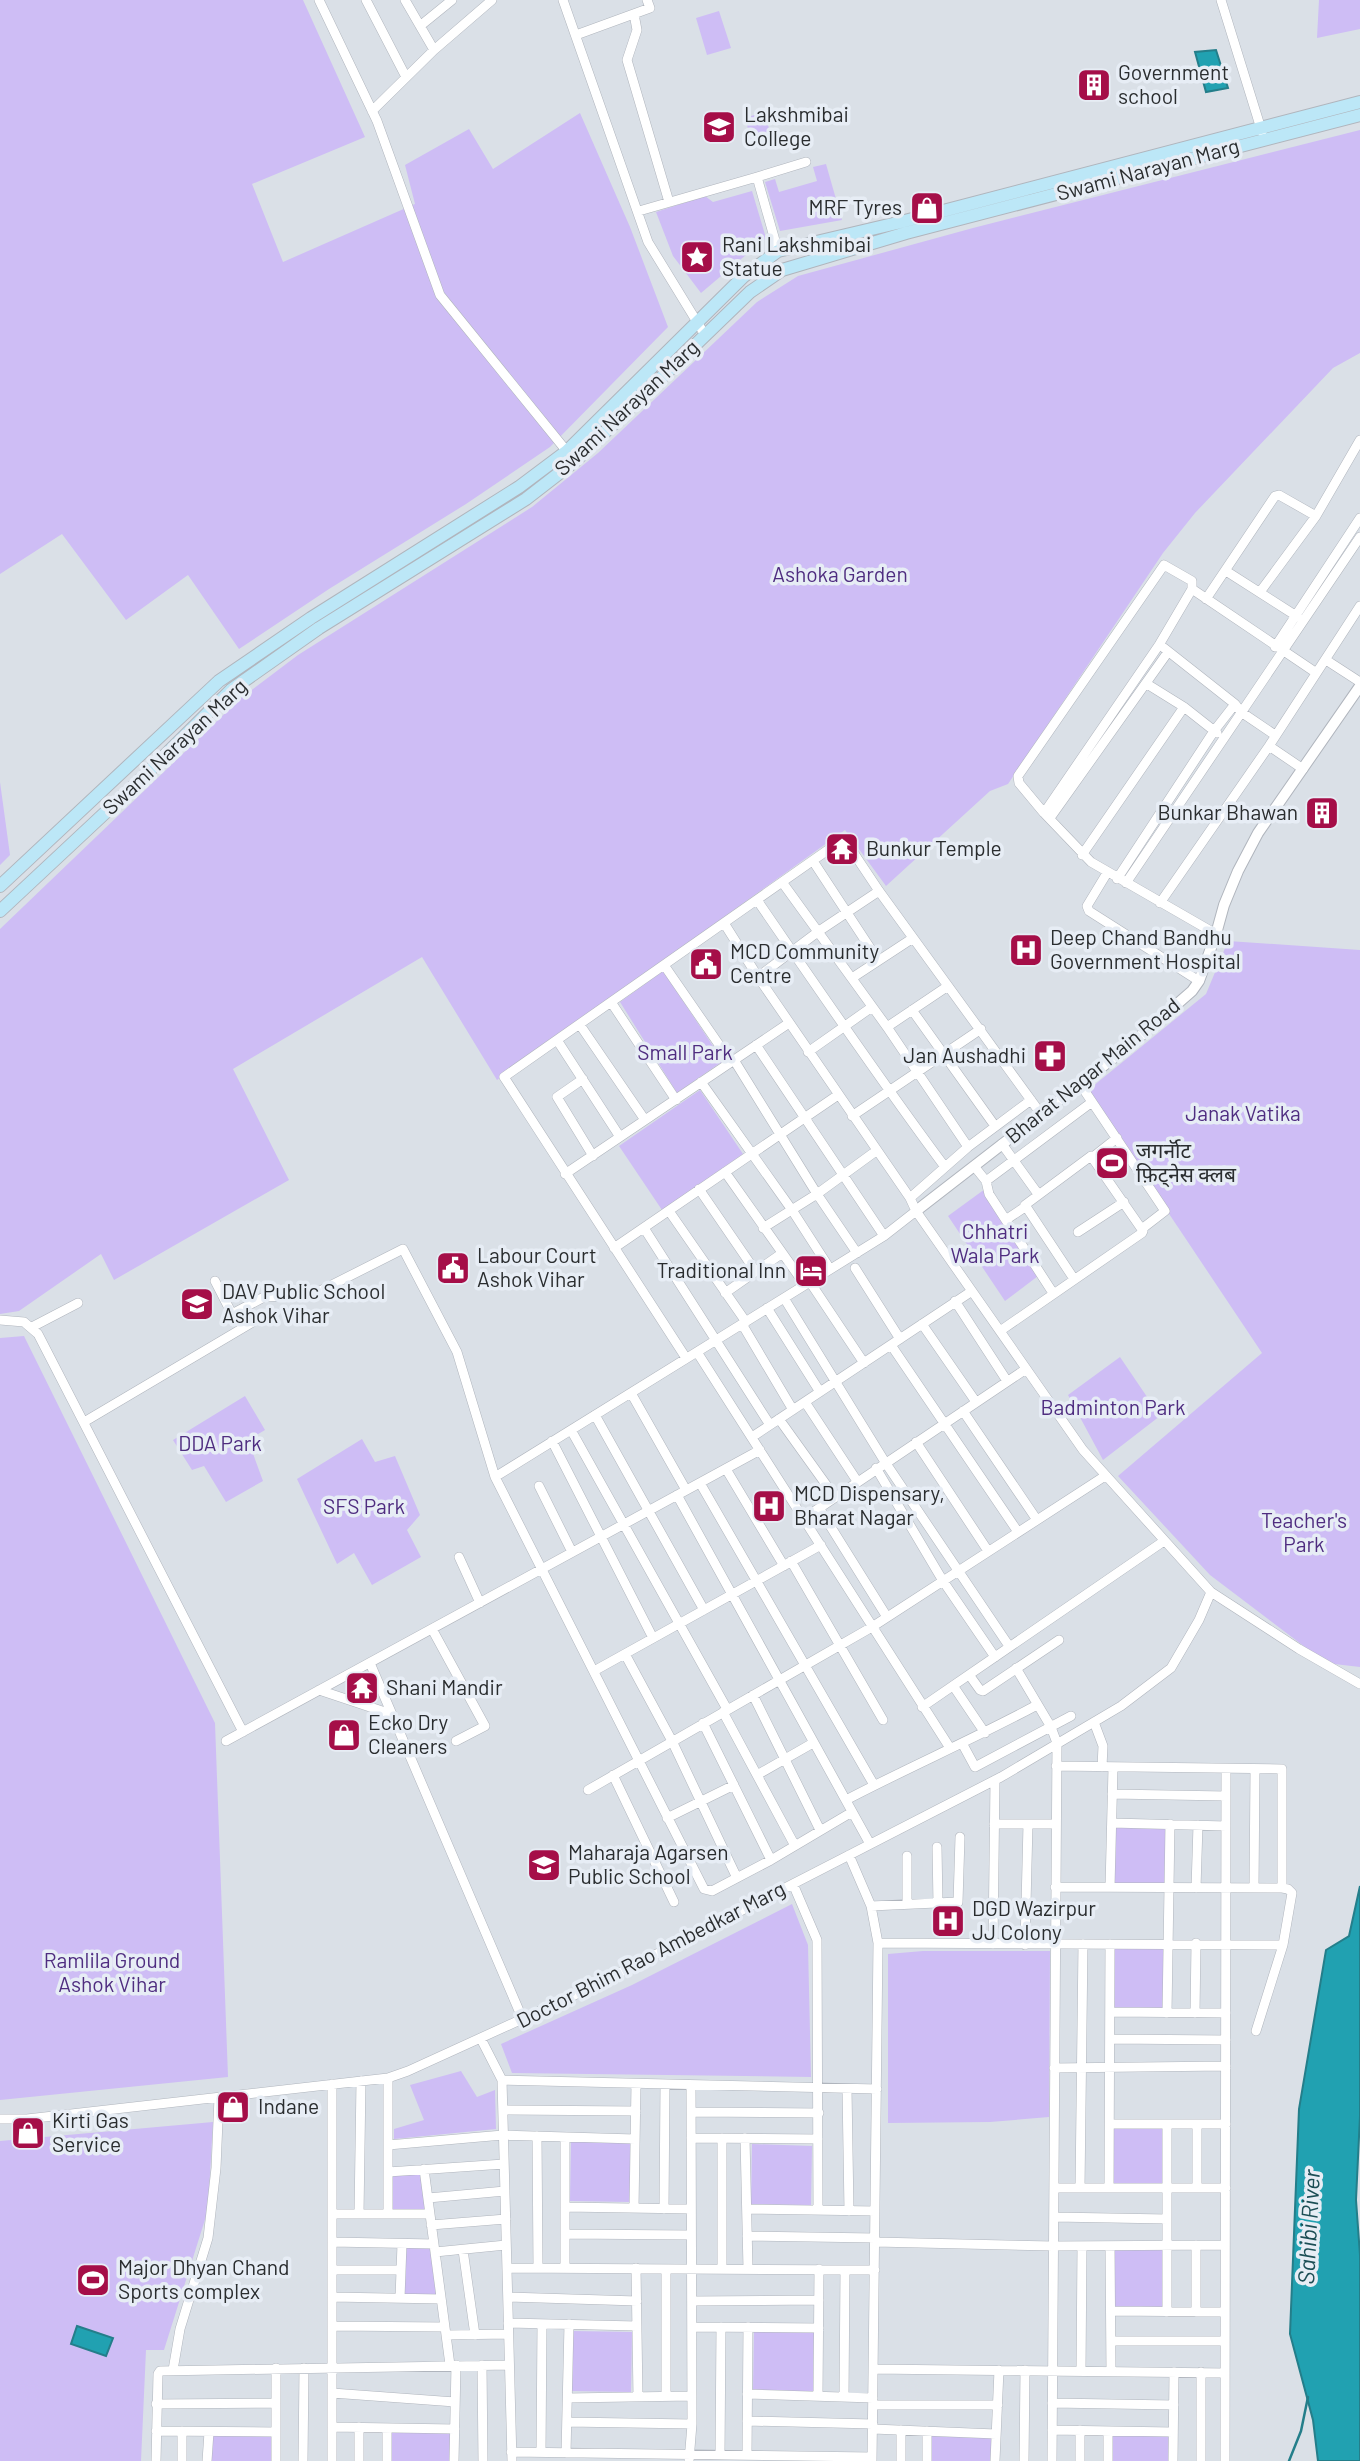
<svg xmlns="http://www.w3.org/2000/svg" width="1360" height="2461" viewBox="0 0 1360 2461" font-family="Barlow,'Noto Sans Devanagari',sans-serif">
<style>
.green{fill:#cebdf5}
.water{fill:#21a1b1;stroke:#247e8a;stroke-width:2}
.lines{fill:none;stroke-linecap:round;stroke-linejoin:round}
.stream{stroke:#247e8a;stroke-width:2.5}
.minor-casing{stroke:#b0b5bd;stroke-width:10}
.tertiary-casing{stroke:#b0b5bd;stroke-width:12}
.secondary-casing{stroke:#b0b5bd;stroke-width:14}
.minor{stroke:#fff;stroke-width:9}
.tertiary{stroke:#fff;stroke-width:10}
.secondary{stroke:#bce7f7;stroke-width:12}
.labels{text-anchor:middle;stroke-width:7;stroke-linejoin:round;paint-order:stroke}
.poi-label{font-size:21px;fill:#2a2d2f;stroke:#e7edf5;text-anchor:start}
.street-label{font-size:21px;fill:#2a2d2f;stroke:#e7edf5}
.park-label{font-size:21px;fill:#4f2d80;stroke:#e7edf5}
.water-label{font-size:23px;font-style:italic;fill:#1c4e55;stroke:#e7edf5}
</style>
<rect width="100%" height="100%" fill="#dae0e7"/>
<path class="green" d="M0 0H303L365 137 252 184 283 262 415 204 405 165 469 129 493 169 580 113 630 227 668 327 550 447 466 504 329 589 239 649 188 575 126 620 62 534 0 574Z
M1319 0H1360V29L1317 38Z
M719 11 731 48 707 55 696 18Z
M764 112 773 141 753 146 745 118Z
M1360 130V353L1333 368 1195 513 1163 553 1008 784 990 791 886 886 845 830 497 1080 422 957 233 1069 289 1180 114 1280 101 1254 19 1311 0 1314V929L241 698 298 655 532 507 598 453 757 302 798 276 973 228Z
M826 164 842 220 780 231 765 182 775 179 779 192 817 181 813 167Z
M752 191 766 238 701 293 673 256 656 212 705 196 713 202Z
M0 782 10 855 0 865Z
M1228 941 1360 950V1667L1326 1663 1210 1575 1118 1476 1262 1353 1087 1091 1206 994Z
M663 971 723 1061 677 1093 620 1002Z
M700 1090 743 1154 662 1210 619 1146Z
M985 1189 1042 1273 1005 1301 948 1216Z
M24 1336 215 1723 228 2077 0 2100V1338Z
M1120 1357 1160 1416 1103 1460 1068 1395Z
M245 1396 265 1430 248 1440 263 1481 226 1502 204 1466 192 1470 173 1440Z
M362 1439 375 1462 395 1456 420 1515 407 1530 421 1557 372 1585 354 1553 337 1564 297 1479Z
M1166 1825 1167 1885 1114 1886V1826Z
M792 1904 808 1945 811 2077 512 2073 501 2044 632 1985Z
M1113 1948H1166V2008H1113Z
M923 1951H1050L1049 2117 990 2122 888 2123V1954Z
M461 2071 477 2097 495 2090 496 2129 394 2139V2129L424 2120 410 2085Z
M213 2122 208 2210 164 2350H146L141 2461H0V2141Z
M1166 2126V2186L1113 2187V2127Z
M571 2141 631 2142 630 2202 570 2201Z
M752 2144 812 2146 811 2205 751 2204Z
M423 2171 429 2212 390 2213V2172Z
M403 2245 432 2246 438 2298 401 2296Z
M1112 2248H1165V2308H1113Z
M572 2331 632 2332 631 2392 571 2391Z
M754 2331 814 2332 813 2392 753 2391Z
M391 2430 452 2431 451 2461H390Z
M211 2434 272 2435 271 2461H211Z
M931 2435 992 2437 991 2461H931Z
M1112 2435 1171 2436 1170 2461H1111Z"/>
<path class="water" d="M1216 50 1228 88 1206 92 1195 52Z
M1360 1886V2116L1356 2200 1360 2255V2461H1318L1313 2420 1290 2334 1299 2109 1326 1950 1349 1936Z
M77 2326 113 2338 106 2356 71 2344Z"/>
<g class="lines">
<path class="stream" d="M1289 2461 1301 2431 1308 2397"/>
<g class="minor-casing">
<path id="minor" d="M319 0 377 121 440 295 569 454
M366 0 406 77
M405 0 434 50
M563 0 648 242 705 335
M1221 0 1262 132
M634 14 637 30 627 60 669 202
M420 26 452 0
M576 35 650 8 647 0
M372 111 434 50 492 0
M757 177 806 162
M639 211 757 177 778 251
M1226 571 1298 617
M1260 592 1316 516 1360 440
M1206 599 1275 496 1279 495 1316 516
M1275 647 1360 518
M1164 648 1235 704 1241 712 1275 735
M1326 660 1360 682
M1147 684 1184 707 1217 733
M1269 746 1303 769
M1044 813 1159 645 1192 589
M1050 818 1168 652
M1082 855 1184 707
M813 861 878 960
M1107 873 1087 906 1089 911 1199 981
M1117 879 1214 731 1235 704
M782 882 887 1027 968 1147
M1126 883 1360 537
M757 900C819 990 880 1080 945 1167
M1160 903 1269 746 1360 606
M724 923 758 977 910 1198 916 1211 1083 1450 1211 1592 1299 1649 1360 1684
M1216 934 1091 862 1044 813 1019 783 1018 776 1164 565 1192 581V589L1315 672
M664 965 731 1062
M758 977 819 931 879 891
M852 978 913 938
M611 1002 676 1100
M912 1010 995 1126
M580 1025 645 1120
M887 1027 948 986
M557 1040 620 1137
M756 1045 884 1236
M808 1052 872 1007
M734 1060 817 1194 857 1253
M583 1079 557 1097 593 1156
M701 1082 792 1210 830 1269
M1080 1084 1165 1211 1143 1228
M852 1116 981 1029
M1002 1144 1038 1194
M1093 1157 1117 1138
M974 1166 986 1181 989 1194 1053 1293
M725 1172 805 1285
M565 1174 789 1023
M986 1181 1092 1102
M699 1189 756 1272
M910 1198 968 1147 1031 1100
M669 1211 746 1322
M1007 1219 1025 1207
M644 1228 770 1425
M763 1228 817 1194 876 1151
M1078 1232 1124 1202
M614 1248 838 1095
M855 1268 900 1339
M215 1281 232 1314 264 1297 312 1295 403 1249 457 1352 495 1477 704 1889 712 1891 771 1860 852 1812
M810 1282 864 1363
M725 1293 781 1254
M784 1298 885 1462 1009 1646
M955 1301 1007 1381
M767 1308 820 1392
M0 1320 24 1322 38 1334 243 1732
M742 1324 793 1410
M922 1324 976 1402
M32 1327 78 1303
M1000 1331 1142 1233 1143 1231 1091 1156 1025 1205 1074 1279
M891 1345 1018 1532
M697 1352 950 1748
M686 1358 504 1077 842 840H845L879 891 1041 1114
M631 1393 686 1490
M805 1402 857 1481
M963 1411 1037 1520
M595 1415 704 1610
M779 1419 835 1497
M84 1422 253 1322
M571 1430 727 1709
M752 1437 972 1291
M552 1441 653 1638
M916 1442 988 1551
M876 1468 943 1581 995 1657
M726 1469 784 1566
M495 1477 884 1236 916 1211
M700 1483 874 1785
M539 1486 572 1552
M677 1495 870 1844
M819 1508 887 1617
M803 1519 1026 1369
M459 1557 480 1603
M791 1561 883 1720
M432 1629 485 1726 456 1741
M625 1654 672 1741 737 1878
M370 1663 523 2020
M1016 1668 1051 1727 1057 1743 1052 2461
M594 1671 821 1545
M970 1676 980 1690 983 1691 1059 1640
M954 1687 985 1733
M319 1690 391 1714
M753 1695 820 1830
M922 1707 1164 1541
M723 1712 794 1844
M1094 1722 1103 1746 1102 1767
M703 1723 771 1860
M226 1741 760 1450
M962 1743 975 1767 1071 1716
M613 1775 674 1902
M757 1775 813 1743
M588 1790 872 1627 1105 1476
M1112 1794 1226 1796
M846 1800C909 1767 974 1739 1037 1705
M667 1818 734 1785
M1112 1823 1226 1826
M994 1824H1056
M937 1847 938 1904
M849 1855 871 1906 878 1943 872 2461
M907 1856V1904
M793 1884 817 1940 818 2210
M1055 1887 1282 1888V1769L1056 1766
M1110 1887 1113 1768
M1196 1888 1198 1825
M1254 1888 1255 1770
M871 1906 958 1902 960 1837
M878 1943 1283 1945
M993 1944 995 1780
M1025 1945 1028 1824
M1110 2012 1226 2013
M1167 2013 1170 1824
M1195 2013 1196 1943
M1256 2031 1283 1945 1292 1893 1288 1889 1282 1888
M481 2039 502 2080 512 2461
M1110 2039 1226 2040
M1054 2068 1226 2066
M502 2080 877 2089
M332 2084V2461
M847 2089 849 2211
M503 2110 636 2111
M691 2112 819 2113
M0 2119H27L388 2078 408 2071 577 1994 645 1960 1001 1777 1121 1706 1171 1668 1199 1620 1211 1592
M1110 2124H1226
M1167 2124V2312
M537 2136 538 2268
M565 2137V2268
M691 2138 818 2139
M722 2138V2269
M745 2138 748 2269
M388 2145 503 2135 635 2139
M424 2169 450 2365
M388 2172 504 2164
M1054 2188H1226
M1080 2188 1083 1944
M1109 2188 1110 1944
M1197 2188V2124
M428 2198 505 2191
M565 2207 691 2209
M634 2208 636 2084
M664 2209 665 2084
M747 2209 875 2211
M332 2214H430
M359 2214 361 2081
M388 2214V2078
M1054 2217 1167 2219
M431 2225 506 2219
M565 2234 691 2235
M747 2236 875 2238
M332 2242 434 2244
M875 2242 1053 2246 1225 2245
M1110 2246 1111 2371
M463 2250 475 2335
M435 2252 506 2245
M507 2268 875 2270
M636 2268 638 2397
M666 2269V2396
M332 2270H401
M332 2297 441 2299
M508 2297 637 2301
M400 2298 402 2244
M692 2301 819 2300
M1111 2311 1225 2312
M1196 2312V2245
M508 2323 637 2326
M332 2326 445 2327
M692 2327 819 2328
M446 2335 508 2334
M1111 2341H1225
M482 2365 483 2461
M873 2369 1225 2373
M173 2370 180 2329 208 2238 216 2168 219 2097
M1081 2371 1082 2246
M1201 2372V2461
M332 2393 455 2402
M747 2394 873 2398
M818 2396 819 2269
M844 2397 845 2270
M568 2398 692 2396
M1052 2403 1174 2405
M156 2404 276 2403
M873 2405H998
M747 2421 873 2424
M567 2422 692 2424
M332 2427 455 2429
M359 2427V2461
M387 2428V2461
M873 2429 996 2434
M1052 2430 1173 2432
M156 2431 276 2432
M511 2452 872 2457
M541 2452 542 2324
M566 2453 569 2324
M720 2455 721 2327
M747 2455 748 2327
M156 2461 158 2374 160 2371 509 2365
M182 2461V2431
M207 2461 209 2432
M276 2461V2368
M303 2461 304 2368
M454 2461 456 2365
M689 2461 692 2424 691 2085
M901 2461V2430
M927 2461V2431
M995 2461 999 2370
M1024 2461 1025 2370
M1080 2461V2430
M1108 2461V2431
M1173 2461 1174 2372
M1225 2461 1226 1770"/>
</g>
<g class="tertiary-casing">
<path id="tertiary" d="M916 1211 1129 1046 1192 991 1199 981 1216 934 1224 905 1238 871 1258 833 1360 686"/>
</g>
<g class="secondary-casing">
<path id="secondary" d="M0 886 219 681 311 618 519 487 567 451 743 277 778 251 897 223 1360 102
M0 911 137 783 231 690 319 628 526 499 575 461 750 292 782 270 906 233 1360 115"/>
</g>
<use href="#minor" class="minor"/>
<use href="#tertiary" class="tertiary"/>
<use href="#secondary" class="secondary"/>
</g>
<defs>
<g id="building-square" transform="scale(1.75)"><rect x="-9" y="-9" width="18" height="18" rx="4" fill="#a50e48" stroke="#e7edf5"/><path d="M-4-6H4V6H1V3H-1V6H-4ZM-2.5-4.3h1.7v1.8h-1.7ZM.8-4.3h1.7v1.8H.8ZM-2.5-1h1.7V.8h-1.7ZM.8-1h1.7V.8H.8Z" fill="#fff"/></g>
<g id="university-square" transform="scale(1.75)"><rect x="-9" y="-9" width="18" height="18" rx="4" fill="#a50e48" stroke="#e7edf5"/><path d="M0-5L7-2L0 1L-7-2ZM-4 1L0 2.5L4 1V4Q0 6-4 4Z" fill="#fff"/></g>
<g id="shop-square" transform="scale(1.75)"><rect x="-9" y="-9" width="18" height="18" rx="4" fill="#a50e48" stroke="#e7edf5"/><path d="M-5-2.5h2.3a2.7 3.5 0 0 1 5.4 0H5L5.5 6h-11ZM-1.5-2.5h3a1.5 2.3 0 0 0-3 0Z" fill="#fff"/></g>
<g id="sight-square" transform="scale(1.75)"><rect x="-9" y="-9" width="18" height="18" rx="4" fill="#a50e48" stroke="#e7edf5"/><path d="M0-6L1.8-2.2L6-1.7L2.9 1.2L3.7 5.4L0 3.3L-3.7 5.4L-2.9 1.2L-6-1.7L-1.8-2.2Z" fill="#fff"/></g>
<g id="temple-square" transform="scale(1.75)"><rect x="-9" y="-9" width="18" height="18" rx="4" fill="#a50e48" stroke="#e7edf5"/><path d="M0-6L5-2H3V0L6.5 2.5H4V6H1.5V3h-3V6H-4V2.5H-6.5L-3 0V-2H-5Z" fill="#fff"/></g>
<g id="hospital-square" transform="scale(1.75)"><rect x="-9" y="-9" width="18" height="18" rx="4" fill="#a50e48" stroke="#e7edf5"/><path d="M-5-5h3v3.5h4V-5h3V5h-3V1.5h-4V5h-3Z" fill="#fff"/></g>
<g id="civic-square" transform="scale(1.75)"><rect x="-9" y="-9" width="18" height="18" rx="4" fill="#a50e48" stroke="#e7edf5"/><path d="M-.6-6.5H3V-4.5H.6V-3L4-1V1h2V6H-6V1h2V-1L-.6-3ZM-1.2 2.5V6h2.4V2.5Z" fill="#fff"/></g>
<g id="pharmacy-square" transform="scale(1.75)"><rect x="-9" y="-9" width="18" height="18" rx="4" fill="#a50e48" stroke="#e7edf5"/><path d="M-2-6h4v4h4v4h-4v4h-4v-4h-4v-4h4Z" fill="#fff"/></g>
<g id="stadium-square" transform="scale(1.75)"><rect x="-9" y="-9" width="18" height="18" rx="4" fill="#a50e48" stroke="#e7edf5"/><path d="M0-5a6.5 5 0 1 0 0 10a6.5 5 0 1 0 0-10ZM-3.5-1.8h7v3.6h-7Z" fill="#fff"/></g>
<g id="hotel-square" transform="scale(1.75)"><rect x="-9" y="-9" width="18" height="18" rx="4" fill="#a50e48" stroke="#e7edf5"/><path d="M-6-4.5h1.5V1H6V5H4.5V3h-9V5H-6ZM-4 0a1.8 1.8 0 1 1 3.6 0ZM.5 0V-2.5h3Q6-2.5 6 0Z" fill="#fff"/></g>
<g id="school-square" transform="scale(1.75)"><rect x="-9" y="-9" width="18" height="18" rx="4" fill="#a50e48" stroke="#e7edf5"/><path d="M0-5L7-2L0 1L-7-2ZM-4 1L0 2.5L4 1V4Q0 6-4 4Z" fill="#fff"/></g>
</defs>
<g fill-rule="evenodd">
<use href="#building-square" x="1094" y="85"/>
<use href="#university-square" x="719" y="127"/>
<use href="#shop-square" x="927" y="208"/>
<use href="#sight-square" x="697" y="257"/>
<use href="#building-square" x="1322" y="813"/>
<use href="#temple-square" x="842" y="849"/>
<use href="#hospital-square" x="1026" y="950"/>
<use href="#civic-square" x="706" y="964"/>
<use href="#pharmacy-square" x="1050" y="1056"/>
<use href="#stadium-square" x="1112" y="1163"/>
<use href="#civic-square" x="453" y="1268"/>
<use href="#hotel-square" x="811" y="1271"/>
<use href="#school-square" x="197" y="1304"/>
<use href="#hospital-square" x="769" y="1506"/>
<use href="#temple-square" x="362" y="1688"/>
<use href="#shop-square" x="344" y="1735"/>
<use href="#school-square" x="544" y="1865"/>
<use href="#hospital-square" x="948" y="1921"/>
<use href="#shop-square" x="233" y="2107"/>
<use href="#shop-square" x="28" y="2133"/>
<use href="#stadium-square" x="93" y="2280"/>
</g>
<g class="labels">
<g class="poi-label">
<text x="1118" y="80">Government<tspan x="1118" dy="24">school</tspan></text>
<text x="744" y="122">Lakshmibai<tspan x="744" dy="24">College</tspan></text>
<text x="902" y="215" text-anchor="end">MRF Tyres</text>
<text x="722" y="252">Rani Lakshmibai<tspan x="722" dy="24">Statue</tspan></text>
<text x="1298" y="820" text-anchor="end">Bunkar Bhawan</text>
<text x="866" y="856">Bunkur Temple</text>
<text x="1050" y="945">Deep Chand Bandhu<tspan x="1050" dy="24">Government Hospital</tspan></text>
<text x="730" y="959">MCD Community<tspan x="730" dy="24">Centre</tspan></text>
<text x="1026" y="1063" text-anchor="end">Jan Aushadhi</text>
<text x="1136" y="1158">जगर्नॉट<tspan x="1136" dy="24">फ़िट्नेस क्लब</tspan></text>
<text x="477" y="1263">Labour Court<tspan x="477" dy="24">Ashok Vihar</tspan></text>
<text x="786" y="1278" text-anchor="end">Traditional Inn</text>
<text x="222" y="1299">DAV Public School<tspan x="222" dy="24">Ashok Vihar</tspan></text>
<text x="794" y="1501">MCD Dispensary,<tspan x="794" dy="24">Bharat Nagar</tspan></text>
<text x="386" y="1695">Shani Mandir</text>
<text x="368" y="1730">Ecko Dry<tspan x="368" dy="24">Cleaners</tspan></text>
<text x="568" y="1860">Maharaja Agarsen<tspan x="568" dy="24">Public School</tspan></text>
<text x="972" y="1916">DGD Wazirpur<tspan x="972" dy="24">JJ Colony</tspan></text>
<text x="258" y="2114">Indane</text>
<text x="52" y="2128">Kirti Gas<tspan x="52" dy="24">Service</tspan></text>
<text x="118" y="2275">Major Dhyan Chand<tspan x="118" dy="24">Sports complex</tspan></text>
</g>
<g class="street-label">
<text transform="translate(1148 170) rotate(-15)" y="7">Swami Narayan Marg</text>
<text transform="translate(627 408) rotate(-43)" y="7">Swami Narayan Marg</text>
<text transform="translate(175 747) rotate(-43)" y="7">Swami Narayan Marg</text>
<text transform="translate(1093 1071) rotate(-39)" y="7">Bharat Nagar Main Road</text>
<text transform="translate(651 1955) rotate(-27)" y="7">Doctor Bhim Rao Ambedkar Marg</text>
</g>
<g class="park-label">
<text x="840" y="582">Ashoka Garden</text>
<text x="685" y="1060">Small Park</text>
<text x="1243" y="1121">Janak Vatika</text>
<text x="995" y="1239">Chhatri<tspan x="995" dy="24">Wala Park</tspan></text>
<text x="1113" y="1415">Badminton Park</text>
<text x="220" y="1451">DDA Park</text>
<text x="364" y="1514">SFS Park</text>
<text x="1304" y="1528">Teacher's<tspan x="1304" dy="24">Park</tspan></text>
<text x="112" y="1968">Ramlila Ground<tspan x="112" dy="24">Ashok Vihar</tspan></text>
</g>
<g class="water-label">
<text transform="translate(1309 2227) rotate(-87)" y="8">Sahibi River</text>
</g>
</g>
</svg>
